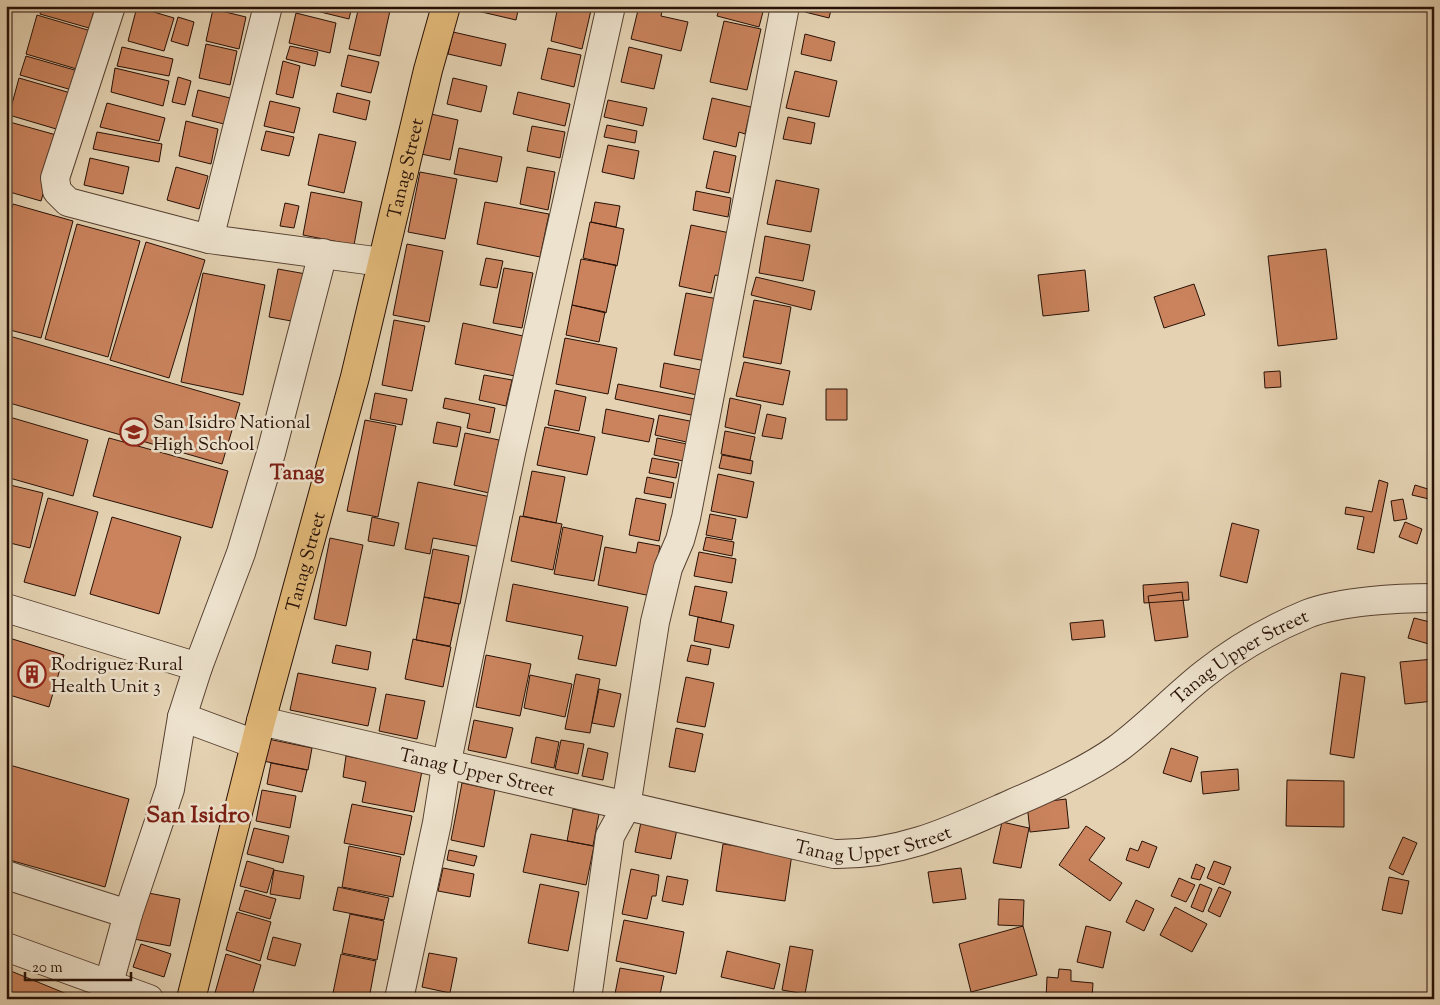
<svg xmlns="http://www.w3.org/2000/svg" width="1440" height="1005" viewBox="0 0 1440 1005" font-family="'Sorts Mill Goudy',serif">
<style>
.building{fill:#ca835d;stroke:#271006}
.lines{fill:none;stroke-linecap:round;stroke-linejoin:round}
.minor-casing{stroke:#564031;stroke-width:30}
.major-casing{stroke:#271006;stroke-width:30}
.minor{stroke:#ede2cd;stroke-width:28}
.major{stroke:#e2b979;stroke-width:28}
.labels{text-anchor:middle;stroke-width:5;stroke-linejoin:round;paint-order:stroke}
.street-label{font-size:19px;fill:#271006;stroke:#ede2cd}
.poi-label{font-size:19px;fill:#271006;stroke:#ede2cd;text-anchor:start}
.quarter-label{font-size:21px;font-weight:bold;fill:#7a1f14;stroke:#ede2cd}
.district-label{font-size:24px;font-weight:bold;fill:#7a1f14;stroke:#ede2cd}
</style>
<rect width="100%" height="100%" fill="#e4d2b2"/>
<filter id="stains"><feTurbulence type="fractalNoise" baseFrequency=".004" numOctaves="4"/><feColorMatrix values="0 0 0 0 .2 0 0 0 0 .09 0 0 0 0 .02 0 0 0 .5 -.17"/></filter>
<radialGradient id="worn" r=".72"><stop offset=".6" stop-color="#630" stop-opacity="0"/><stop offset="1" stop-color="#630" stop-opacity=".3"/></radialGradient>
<path class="building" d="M42 6H77L94 11 89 28 40 14Z
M296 6H352L349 19Z
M359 6H391L380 56 349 49Z
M470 6H519L516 20 469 9Z
M558 6H592L582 49 551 41Z
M639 6H663L661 16 688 22 681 51 631 39Z
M720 6 764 8 759 27 717 16Z
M806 6H832L829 18 805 12Z
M137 7 174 18 164 51 128 41Z
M213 9 246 17 239 49 206 41Z
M296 13 336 23 330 53 289 43Z
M37 15 91 31 80 70 26 54Z
M178 17 194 22 188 46 171 41Z
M724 21 761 29 747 90 710 82Z
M453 32 506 44 501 66 448 54Z
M805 34 835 42 831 61 801 54Z
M206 44 237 51 230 85 199 78Z
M290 46 318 52 315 66 286 59Z
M122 47 173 59 169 76 117 66Z
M629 47 662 55 654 89 621 82Z
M548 48 581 55 574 87 541 79Z
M348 55 379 62 371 93 341 86Z
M26 56 78 71 72 90 20 75Z
M283 61 300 66 293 98 276 94Z
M115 68 169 81 163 106 111 92Z
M795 71 837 81 829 117 786 108Z
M178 77 191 81 185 105 172 102Z
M19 78 74 94 63 131 9 115Z
M453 78 487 86 481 112 447 104Z
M198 90 230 98 224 124 192 116Z
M518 92 570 104 565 126 513 114Z
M337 93 370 101 366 120 333 112Z
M712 98 751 107 745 134 739 132 736 147 703 139Z
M608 100 647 108 643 126 604 117Z
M270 101 300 108 294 133 264 126Z
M107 103 165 118 159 141 100 127Z
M431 114 458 120 450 160 421 154Z
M788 117 815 123 811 144 783 139Z
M6 121 60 136 41 201 6 191Z
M186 121 218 129 211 164 179 156Z
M607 125 637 131 635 143 604 137Z
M532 126 565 132 560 158 527 151Z
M266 131 294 137 289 156 261 150Z
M97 132 162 144 159 162 93 149Z
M319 134 356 142 344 193 308 185Z
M608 145 639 151 634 179 602 172Z
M459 148 502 157 497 182 454 174Z
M714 151 736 156 729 193 706 188Z
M90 158 129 167 123 194 84 185Z
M176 167 208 176 199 209 167 200Z
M527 167 555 172 548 210 520 204Z
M420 172 457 179 445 239 408 232Z
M776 180 819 189 811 232 767 224Z
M696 191 731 198 728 217 693 210Z
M311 192 362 202 354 245 303 235Z
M485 202 549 214 540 257 477 244Z
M595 202 620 206 616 227 591 222Z
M285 203 299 206 294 228 280 226Z
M13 204 73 221 41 338 6 329V229Z
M590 222 624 229 617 266 583 258Z
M77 224 140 241 108 357 45 339Z
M691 225 730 233 721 276 715 275 711 293 679 286Z
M765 236 810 245 803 281 759 273Z
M146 242 205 260 169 378 110 360Z
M407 244 443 251 429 322 393 315Z
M1326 249 1337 339 1278 346 1268 256Z
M486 258 503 261 497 288 480 285Z
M581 259 616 265 606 313 572 305Z
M504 268 533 273 522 328 493 323Z
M278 269 306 274 297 322 269 317Z
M1085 270 1089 311 1043 316 1038 275Z
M203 273 265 285 243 395 181 382Z
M756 277 815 291 811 310 751 295Z
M1194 284 1205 315 1164 328 1154 297Z
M686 293 718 299 706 361 674 355Z
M754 300 791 307 781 364 743 357Z
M572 305 605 312 599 342 566 335Z
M394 320 425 326 412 391 382 385Z
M463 323 523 336 515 376 455 364Z
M6 335 240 403 222 464 6 402Z
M565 338 617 348 608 394 556 384Z
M744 362 790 371 783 405 736 396Z
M664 363 701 370 697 395 660 387Z
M1280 371 1281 387 1265 388 1264 372Z
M484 375 512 380 506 406 479 400Z
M618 384 700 400 696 416 615 399Z
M826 389H847V420H826Z
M555 390 586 397 579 431 548 425Z
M375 393 407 399 402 425 370 419Z
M445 398 495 408 490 433 467 428 470 414 443 408Z
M730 398 761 405 755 434 725 427Z
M606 409 654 419 649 442 602 433Z
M767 414 786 418 782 439 762 436Z
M659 415 695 422 691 443 655 435Z
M6 416 88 440 73 496 6 477Z
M365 420 396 426 378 517 347 511Z
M437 422 461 427 457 447 433 443Z
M545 427 595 437 587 475 537 465Z
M725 431 755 437 750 460 721 454Z
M465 433 499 440 489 493 454 485Z
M109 438 228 471 212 528 93 496Z
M657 438 687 444 683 461 654 455Z
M722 455 753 461 751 474 719 468Z
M652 458 679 463 676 478 649 473Z
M532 471 565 477 556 523 523 516Z
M718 474 754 482 747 518 711 511Z
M647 477 674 483 671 498 644 493Z
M1379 480 1388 483 1374 553 1357 549 1364 517 1345 514 1346 507 1372 512Z
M418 482 491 497 481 547 433 538 430 554 405 549Z
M6 484 43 493 30 548 6 542Z
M1415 485 1431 490 1429 499 1412 495Z
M48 498 98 512 75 596 24 582Z
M636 498 666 504 659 541 629 535Z
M1403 499 1407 519 1394 521 1391 501Z
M710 514 736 519 732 540 706 535Z
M520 516 562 524 553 570 511 561Z
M112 517 181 537 159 614 90 594Z
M372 517 399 523 394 546 368 541Z
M1405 522 1422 529 1417 544 1399 537Z
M1232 523 1259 530 1247 583 1220 576Z
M563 527 603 536 594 581 554 574Z
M706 537 734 542 732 556 703 550Z
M330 538 363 545 346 626 314 619Z
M638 542 660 546 651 596 598 585 605 547 636 553Z
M433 549 469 556 460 604 424 597Z
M699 552 736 559 732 583 694 576Z
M1188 582 1189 600 1144 603 1143 585Z
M513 584 628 607 616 666 578 659 583 636 506 621Z
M695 586 727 592 721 622 689 615Z
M1182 592 1188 637 1155 641 1148 596Z
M424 597 459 604 450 646 416 640Z
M698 617 734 625 729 648 694 641Z
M1414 618 1434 623 1429 644 1408 638Z
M1103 620 1105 637 1072 640 1070 623Z
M6 637 64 655 49 707 6 694Z
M413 639 451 647 443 687 405 679Z
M336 645 371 652 368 670 332 663Z
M691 645 711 649 708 665 687 661Z
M486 655 531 664 520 716 476 707Z
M1434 659V701L1405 704 1400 662Z
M298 673 376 688 368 726 290 710Z
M1341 673 1365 677 1354 758 1330 754Z
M576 674 600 679 590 733 565 729Z
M530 675 572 684 565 717 524 708Z
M686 677 714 683 705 727 677 722Z
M599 689 621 694 614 727 592 723Z
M386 694 425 701 417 739 379 731Z
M474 720 513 728 506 758 468 750Z
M676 728 703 734 695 772 669 767Z
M536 737 559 742 554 768 531 763Z
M268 739 312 748 308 770 263 761Z
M561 740 584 744 578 774 555 769Z
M588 748 608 753 603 780 582 776Z
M1171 748 1198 757 1191 782 1163 773Z
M346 756 422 771 414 812 362 802 366 782 343 777Z
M271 763 307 770 302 792 267 784Z
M6 764 129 799 105 887 6 859Z
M1238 769 1239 790 1203 794 1201 772Z
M1287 780 1344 781V827L1286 826Z
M462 783 495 790 484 847 451 840Z
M262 790 296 796 290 828 256 821Z
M1066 799 1069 828 1030 832 1027 804Z
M352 804 412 816 404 855 344 843Z
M573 809 599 814 593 846 567 841Z
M642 817 678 824 671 859 635 852Z
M1002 822 1029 828 1021 868 993 863Z
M1086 826 1105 838 1089 860 1122 883 1110 901 1059 865Z
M254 828 289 836 283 863 247 854Z
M531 834 594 846 586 885 523 872Z
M1403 837 1417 843 1403 875 1389 868Z
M1142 841 1157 847 1149 868 1126 860 1130 848 1138 851Z
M723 844 792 854 785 901 716 891Z
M349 846 401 857 393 897 342 887Z
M449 850 477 856 474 866 447 860Z
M247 861 274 869 267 893 240 886Z
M1214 861 1231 867 1224 885 1207 878Z
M1196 864 1205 868 1200 880 1191 878Z
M443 868 474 874 470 897 438 891Z
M961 868 966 899 933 903 928 872Z
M631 869 659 875 656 896H652L647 919 622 914Z
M274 870 304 876 300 899 270 894Z
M667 876 688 880 683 905 662 901Z
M1389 877 1409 881 1402 914 1382 910Z
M1179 878 1195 885 1186 902 1171 896Z
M540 884 579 892 568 951 528 943Z
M1200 884 1212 889 1203 912 1191 907Z
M338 887 389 898 384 920 333 910Z
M1219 887 1231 892 1220 917 1208 911Z
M245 890 276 899 270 919 239 910Z
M143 892 180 899 170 946 134 939Z
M999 899 1024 900 1023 926 998 925Z
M1136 900 1154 909 1144 931 1126 922Z
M1175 907 1207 924 1192 952 1160 935Z
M237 912 271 922 260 961 226 950Z
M350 914 384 921 377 960 342 953Z
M624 920 684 932 676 974 616 961Z
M1023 926 1037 975 971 992 959 944Z
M1086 926 1111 932 1103 968 1077 962Z
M273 937 301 944 295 966 267 959Z
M141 944 171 954 164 977 133 967Z
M790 946 813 950 805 994 782 990Z
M727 951 780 964 774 989 721 977Z
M429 953 457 958 450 993 422 987Z
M226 954 261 965 251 999H234L215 993Z
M341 954 376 961 369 999 333 993Z
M620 968 664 976 659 999H614Z
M6 969 79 999H6Z
M1059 969 1071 970V981L1093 983 1092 999H1046L1047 977 1058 978Z
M329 994 354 999H328Z"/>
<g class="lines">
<g class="minor-casing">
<g id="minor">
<path d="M111 6 55 178 57 191 68 202 209 239 382 262"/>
<path d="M209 239 268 6"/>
<path d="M6 608 198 667"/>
<path d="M182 717 255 744"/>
<path id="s1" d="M261 721 834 854C902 855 952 830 1013 803 1046 789 1088 770 1117 749 1147 727 1173 699 1203 675 1233 651 1271 629 1307 614 1340 601 1398 598 1434 598"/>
<path d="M6 875 128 914"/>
<path d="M6 947 149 999"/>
<path d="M109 983 128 914 170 789 182 717 198 667 241 553 271 453 323 253"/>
<path d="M399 999 437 823 446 766 511 453 611 6"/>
<path d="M587 999 610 836 626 807 655 622 668 568 680 540 686 518 785 6"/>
</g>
</g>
<g class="major-casing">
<g id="major">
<path id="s2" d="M191 999 261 721 355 377 428 70 446 6"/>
</g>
</g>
<use href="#minor" class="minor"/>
<use href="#major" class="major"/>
</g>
<defs>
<g id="school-ring" transform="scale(1.4375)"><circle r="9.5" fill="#ede2cd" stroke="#8f2418" stroke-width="1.5"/><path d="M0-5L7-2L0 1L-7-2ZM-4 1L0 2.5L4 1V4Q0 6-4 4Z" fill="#8f2418"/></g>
<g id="building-ring" transform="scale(1.4375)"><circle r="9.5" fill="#ede2cd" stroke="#8f2418" stroke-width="1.5"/><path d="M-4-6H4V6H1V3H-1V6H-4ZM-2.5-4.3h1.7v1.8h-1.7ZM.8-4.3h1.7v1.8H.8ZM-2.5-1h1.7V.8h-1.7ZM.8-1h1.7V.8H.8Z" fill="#8f2418"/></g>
</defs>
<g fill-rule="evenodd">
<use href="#school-ring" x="134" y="432"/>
<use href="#building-ring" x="32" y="674"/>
</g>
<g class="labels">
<g class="street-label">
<text dy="7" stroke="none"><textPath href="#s2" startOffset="858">Tanag Street</textPath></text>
<text dy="7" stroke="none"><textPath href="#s2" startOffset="452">Tanag Street</textPath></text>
<text dy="7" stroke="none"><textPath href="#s1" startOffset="1048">Tanag Upper Street</textPath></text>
<text dy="7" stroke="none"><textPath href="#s1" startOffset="222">Tanag Upper Street</textPath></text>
<text dy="7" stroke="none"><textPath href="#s1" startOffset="628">Tanag Upper Street</textPath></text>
</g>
<g class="poi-label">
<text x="153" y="428">San Isidro National<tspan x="153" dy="22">High School</tspan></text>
<text x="51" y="670">Rodriguez Rural<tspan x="51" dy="22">Health Unit 3</tspan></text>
</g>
<g class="quarter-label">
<text x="297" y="479">Tanag</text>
</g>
<g class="district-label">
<text x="198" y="822">San Isidro</text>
</g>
</g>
<rect width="1440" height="1005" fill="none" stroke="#e4d2b2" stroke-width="25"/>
<rect x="8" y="8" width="1425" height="990" fill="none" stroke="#271006" stroke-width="2.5"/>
<rect x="12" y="12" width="1415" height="980" fill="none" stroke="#271006"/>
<path d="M25 972v8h106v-8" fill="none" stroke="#271006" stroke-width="2.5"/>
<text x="32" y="972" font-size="15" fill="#271006" stroke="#ede2cd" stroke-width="4" paint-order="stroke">20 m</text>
<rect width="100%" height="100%" filter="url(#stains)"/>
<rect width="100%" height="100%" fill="url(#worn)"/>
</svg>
